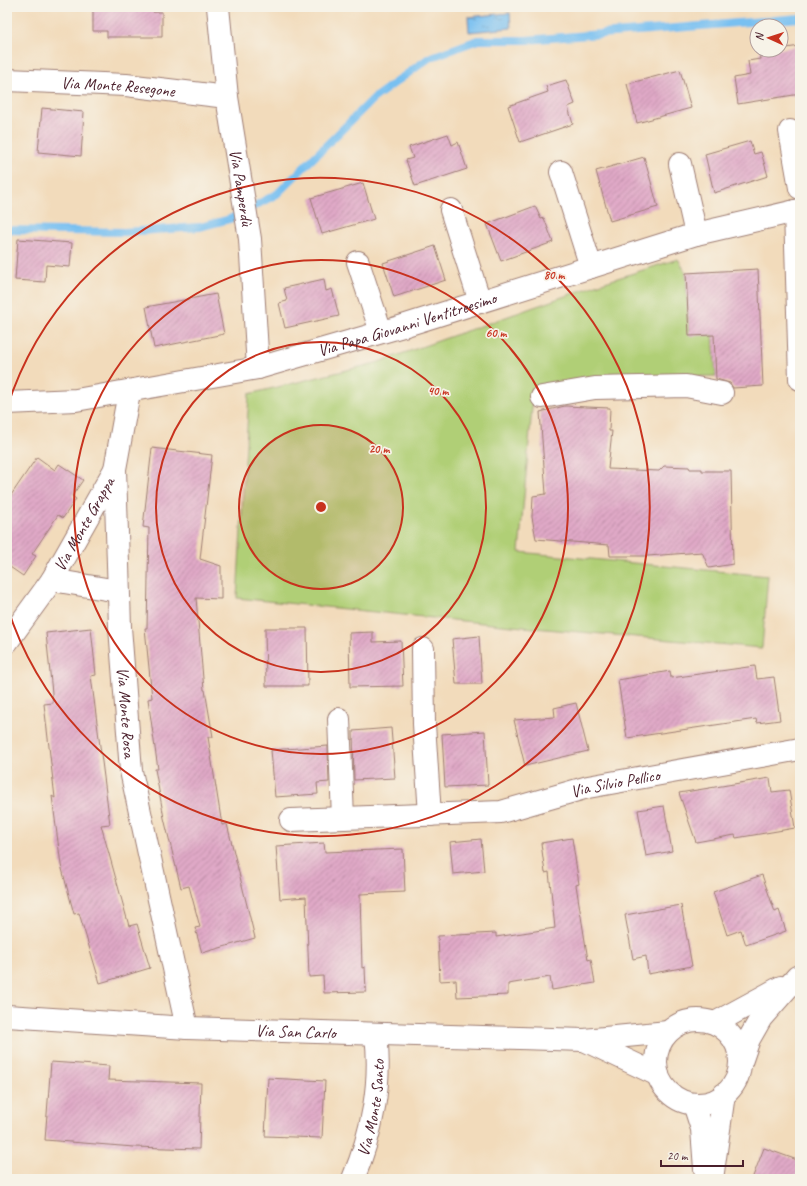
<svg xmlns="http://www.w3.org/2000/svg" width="807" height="1186" viewBox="0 0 807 1186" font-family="Caveat,sans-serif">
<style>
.park{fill:#b0cf76;stroke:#7d7750}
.water{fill:url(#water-ripples);stroke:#61708e}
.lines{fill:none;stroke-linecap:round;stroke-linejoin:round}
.stream{stroke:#78c0f1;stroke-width:8}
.building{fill:url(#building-hatch)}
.minor-casing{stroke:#9e7d73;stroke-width:24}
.minor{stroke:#fff;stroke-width:22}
.ring{fill:none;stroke:#c8321e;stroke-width:2}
.labels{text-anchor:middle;stroke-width:3.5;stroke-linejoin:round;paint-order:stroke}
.street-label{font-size:17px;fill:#4a1f2b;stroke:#f7f3e8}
.centre{fill:#c8321e;stroke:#f7f3e8;stroke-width:2}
.ring-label{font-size:12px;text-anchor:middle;font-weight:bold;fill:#c8321e;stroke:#f7f3e8;stroke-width:3.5;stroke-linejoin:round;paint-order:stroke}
</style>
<defs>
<pattern id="water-ripples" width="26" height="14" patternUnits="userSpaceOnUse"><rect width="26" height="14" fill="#78c0f1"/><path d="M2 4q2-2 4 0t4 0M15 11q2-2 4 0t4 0" fill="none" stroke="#649bc3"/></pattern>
<pattern id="building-hatch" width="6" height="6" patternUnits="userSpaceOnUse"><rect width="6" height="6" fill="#e0a9c7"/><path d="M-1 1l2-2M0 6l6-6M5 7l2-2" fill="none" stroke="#b889a2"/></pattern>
</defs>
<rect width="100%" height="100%" fill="#f7f3e8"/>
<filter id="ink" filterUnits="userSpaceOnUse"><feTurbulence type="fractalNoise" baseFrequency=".025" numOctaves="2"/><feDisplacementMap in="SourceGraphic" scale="8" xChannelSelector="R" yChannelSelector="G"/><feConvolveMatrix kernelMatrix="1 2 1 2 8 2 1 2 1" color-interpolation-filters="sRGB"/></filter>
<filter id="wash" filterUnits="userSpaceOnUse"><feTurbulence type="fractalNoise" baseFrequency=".012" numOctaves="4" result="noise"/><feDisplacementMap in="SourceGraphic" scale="16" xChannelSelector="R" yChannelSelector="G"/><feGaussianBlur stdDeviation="0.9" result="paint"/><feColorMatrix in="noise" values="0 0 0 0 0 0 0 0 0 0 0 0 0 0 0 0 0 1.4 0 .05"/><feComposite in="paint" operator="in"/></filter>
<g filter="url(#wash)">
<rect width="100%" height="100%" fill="#f2dbbb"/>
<path class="park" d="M678 259 686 273 689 335H713L716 376 591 379 533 397 519 552 768 576 762 648 512 626 237 598 249 394 376 363 602 283Z"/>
<path class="water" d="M510 13 511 28 469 32 468 17Z"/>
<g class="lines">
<path class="stream" d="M7 230 124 232 200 227 230 219 277 194 374 98 429 58 478 40H526L800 18"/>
</g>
<g id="blocks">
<path class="building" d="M93 7H153V12H162V37H107V31H93Z
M800 46V94L738 104 734 78 750 75 748 61 760 59 759 52Z
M680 70 691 108 637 123 627 84Z
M566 80 575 104 568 107 573 124 520 142 508 106 548 92 546 86Z
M42 108 84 112 81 156 38 152Z
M448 134 452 145 458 142 467 169 415 186 406 160 413 158 409 147Z
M750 141 754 154 761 152 768 176 714 193 705 154Z
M644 157 658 207 610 221 596 171Z
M363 183 374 219 322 234 311 198Z
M535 206 541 219 544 218 553 242 501 261 487 224Z
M18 239 72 243 70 267 46 265 45 282 15 280Z
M435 246 446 280 394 297 383 263Z
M758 269 763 386 733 388 730 383 716 379 714 335 689 336 686 273Z
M324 279 326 291 332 289 339 316 285 328 279 303 287 301 284 288Z
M216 294 224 334 154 348 146 307Z
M565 406 610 408 609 431H612L608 469 659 471 664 466 689 467 690 469H702V471H731L733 564 709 568 702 552 648 556H610L609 545 536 539 532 517 533 496 546 494 540 412Z
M152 448 212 455 200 559 221 566V599L196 598 204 690H205L213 737H208L222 825 227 824 255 938 202 953 195 928 200 927 189 886 181 888 164 818 155 769H158L148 699 152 698 145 628H147L149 528 143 527Z
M37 457 55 470 59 464 83 480 72 496 76 499 63 518 58 515 32 554 36 556 23 576 7 565V501Z
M91 628 96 675 91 676 110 824 101 825 129 926 137 924 150 968 100 983 79 913 74 914 61 865 52 796 55 798 44 704 53 703 46 633Z
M265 628H307L308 686H266Z
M373 632V642L401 641 403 686 350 687 349 633Z
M479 636 482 684H456L452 639Z
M755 666 757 679 774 677 780 720 757 723 756 719 627 738 618 680 670 671 671 678Z
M576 703 588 751 525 766 514 720 555 717 554 708Z
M391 728 395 778 354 780 353 731Z
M485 731 488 785 445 787 442 734Z
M328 746 329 782 317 783 318 794 275 797 271 750Z
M770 778 772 792 789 790 795 828 736 838 735 835 696 842 679 793Z
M664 806 672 851 646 856 638 810Z
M572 838 579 884 576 885 588 960 591 959 595 983 552 990 550 977 508 984V995L457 997 456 980 440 981 438 936 496 933V937L555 928 549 872 545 873 541 843Z
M481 839 484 871 453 874 450 842Z
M324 843 325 852 403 849 405 892 360 894 362 968 365 967 366 992 324 993 323 976 309 977 306 897 280 899 276 846Z
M762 875 775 912 779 910 786 931 746 945 741 930 727 935 713 892Z
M681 905 692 966 648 974 646 956 633 959 625 915Z
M51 1062 109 1066 108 1080 201 1083 199 1149 134 1147 45 1140Z
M268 1078 325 1081 322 1138 265 1136Z
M764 1148 800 1161V1179H752Z"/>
</g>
</g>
<g filter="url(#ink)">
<use href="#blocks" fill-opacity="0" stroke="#9e7d73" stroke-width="1"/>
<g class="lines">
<g class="minor-casing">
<g id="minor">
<path id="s1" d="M218 7 227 97 250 239 258 368"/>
<path id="s2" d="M7 80 126 85 227 97"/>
<path d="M790 131 800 188"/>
<path d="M680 164 696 234"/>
<path d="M561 172 591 267"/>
<path d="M451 210 480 302"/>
<path d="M795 211 800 379"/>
<path d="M358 262 381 332"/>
<path id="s3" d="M129 392 115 469 120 627 131 771 187 1028"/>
<path d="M542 397 595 388 686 386 722 393"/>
<path id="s4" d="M7 403 76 400 258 368 403 326 696 234 800 210"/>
<path d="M52 580 118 591"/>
<path id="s5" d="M7 642 52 580 115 469"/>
<path d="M423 649 424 724 430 815"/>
<path d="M339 719 343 818"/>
<path id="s6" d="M291 820 501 812 588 787 800 749"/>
<path id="s7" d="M7 1016 187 1028 584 1040 668 1032"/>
<circle cx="698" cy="1062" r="42"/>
<path d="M715 1023 781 987"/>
<path d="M584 1040 658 1075"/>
<path d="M740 1065 749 1039 761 1018 797 977"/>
<path d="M694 1104 702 1129 705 1169"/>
<path id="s8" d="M353 1179C372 1134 382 1083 376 1035"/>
<path d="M712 1179 724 1094"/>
</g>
</g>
<use href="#minor" class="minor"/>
</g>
</g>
<circle cx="321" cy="507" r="82" fill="#c8321e" fill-opacity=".12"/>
<g class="ring">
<circle cx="321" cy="507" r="82"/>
<circle cx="321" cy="507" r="165"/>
<circle cx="321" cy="507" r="247"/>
<path d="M7 408A329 329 0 1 1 7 606"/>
</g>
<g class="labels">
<g class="street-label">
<text dy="6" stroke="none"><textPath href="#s2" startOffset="111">Via Monte Resegone</textPath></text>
<text dy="6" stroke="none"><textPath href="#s1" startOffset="182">Via Pamperdù</textPath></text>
<text dy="6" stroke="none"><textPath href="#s4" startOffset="409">Via Papa Giovanni Ventitreesimo</textPath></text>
<text dy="6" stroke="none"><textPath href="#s5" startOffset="141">Via Monte Grappa</textPath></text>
<text dy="6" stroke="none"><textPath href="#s3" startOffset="322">Via Monte Rosa</textPath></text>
<text dy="6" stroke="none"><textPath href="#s6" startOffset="328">Via Silvio Pellico</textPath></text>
<text dy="6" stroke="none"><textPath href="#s7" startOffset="289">Via San Carlo</textPath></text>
<text dy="6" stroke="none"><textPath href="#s8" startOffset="74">Via Monte Santo</textPath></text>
</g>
</g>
<circle cx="321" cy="507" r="6" class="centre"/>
<g class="ring-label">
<text x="554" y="279">80 m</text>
<text x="496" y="337">60 m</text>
<text x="438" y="395">40 m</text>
<text x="379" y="453">20 m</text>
</g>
<rect width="807" height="1186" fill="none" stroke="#f7f3e8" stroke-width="24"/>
<g transform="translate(769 38) rotate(273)"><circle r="19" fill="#f7f3e8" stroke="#b29e9c"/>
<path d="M0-3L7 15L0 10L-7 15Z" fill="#c8321e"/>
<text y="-6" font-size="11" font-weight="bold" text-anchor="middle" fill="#4a1f2b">N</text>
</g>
<path d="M661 1160v6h82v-6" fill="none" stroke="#4a1f2b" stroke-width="2"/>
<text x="667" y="1160" font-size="12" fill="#4a1f2b" stroke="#f7f3e8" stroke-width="3" paint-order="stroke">20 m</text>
</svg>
